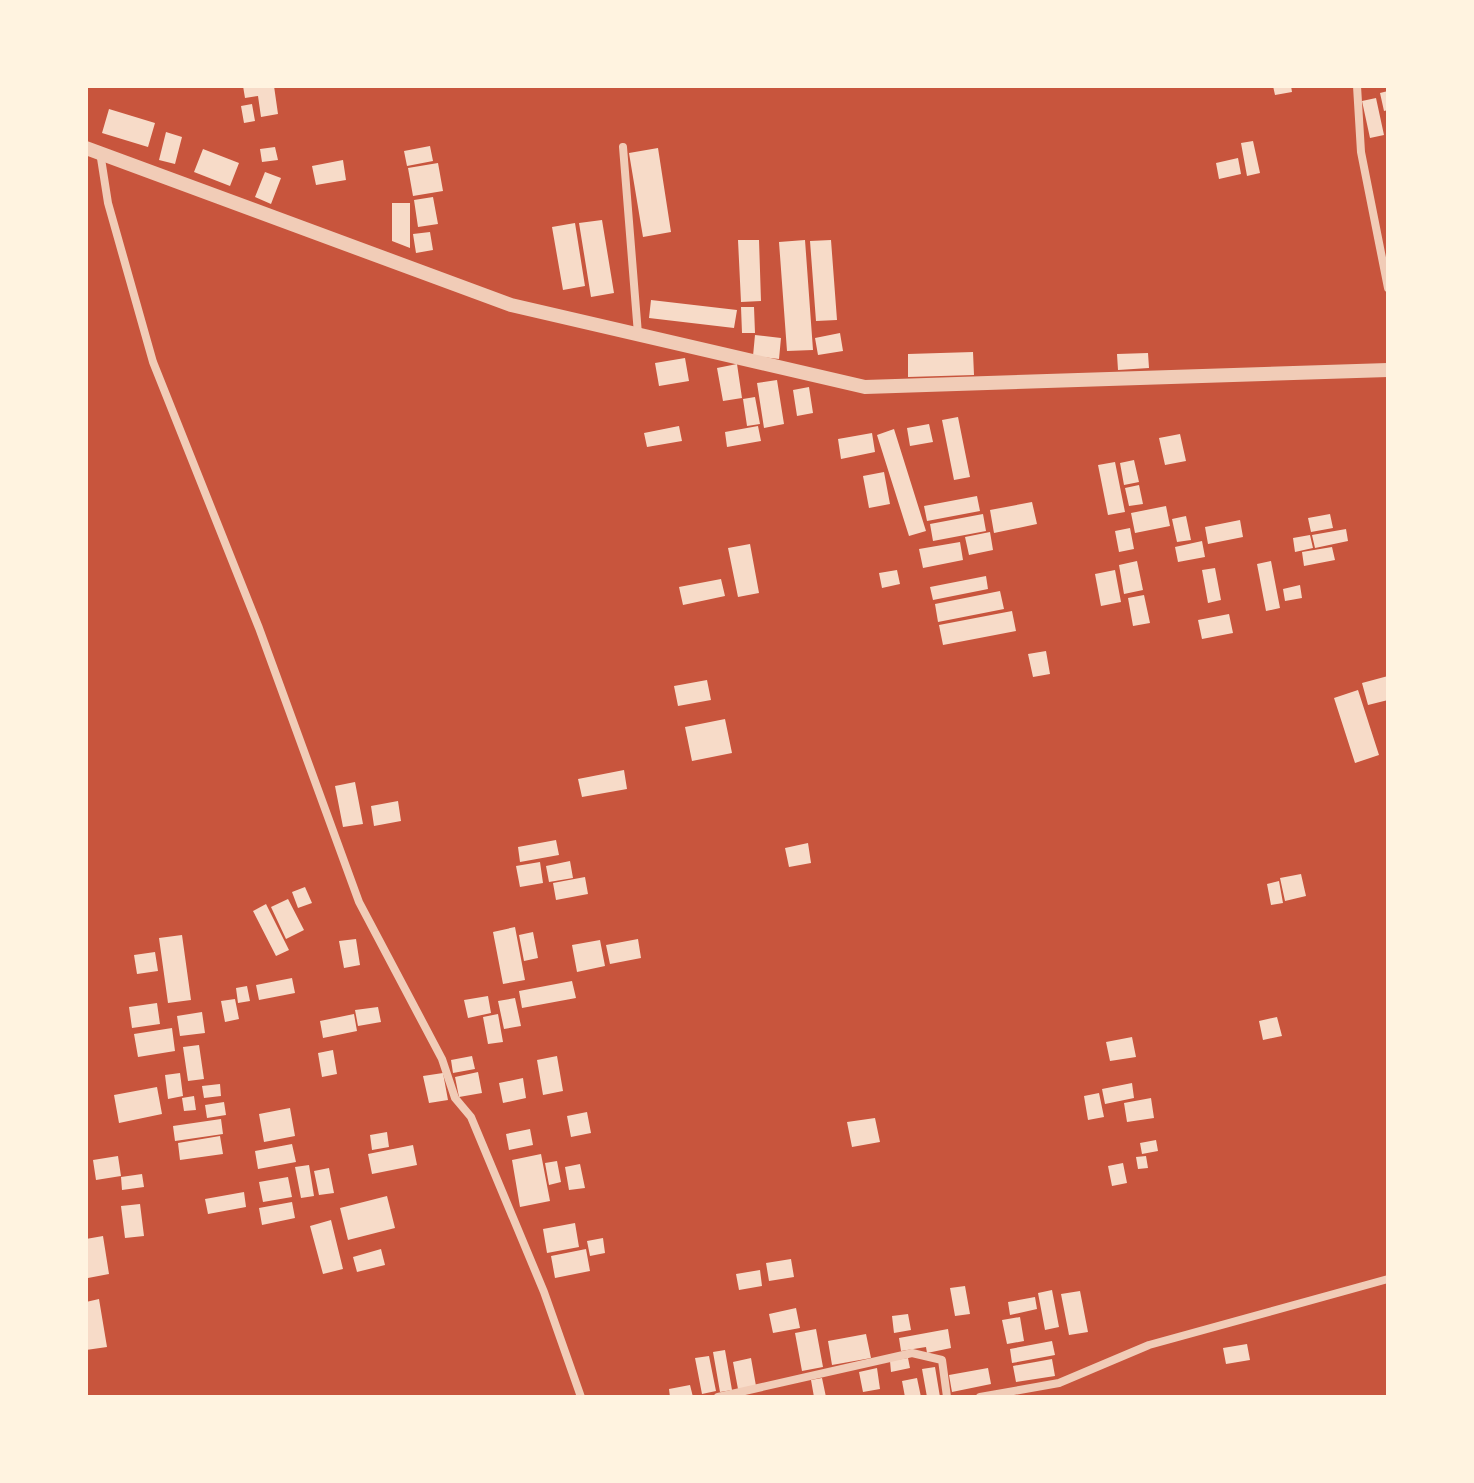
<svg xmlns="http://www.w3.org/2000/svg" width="1474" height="1483" viewBox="0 0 1474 1483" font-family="'Zilla Slab',serif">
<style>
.building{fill:#f7dbc8}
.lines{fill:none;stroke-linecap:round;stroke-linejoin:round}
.minor{stroke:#f1ccb7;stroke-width:8}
.tertiary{stroke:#f1ccb7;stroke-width:14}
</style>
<rect width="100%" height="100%" fill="#c8553d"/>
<path class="building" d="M243 86H274L278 114 261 117 258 96 245 98Z
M1273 86H1291L1292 92 1275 95Z
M1388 91V110L1384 111 1380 93Z
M1376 98 1384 135 1370 138 1362 101Z
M252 104 255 121 244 123 241 106Z
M109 109 155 123 148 147 102 133Z
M166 132 182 137 175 164 159 160Z
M1253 141 1260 173 1247 176 1241 143Z
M430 146 433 161 407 166 404 151Z
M275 147 278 160 262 162 260 149Z
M658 148 671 232 643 237 629 153Z
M203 149 239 163 230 186 194 172Z
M1238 158 1241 174 1219 179 1216 163Z
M343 160 346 180 316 185 312 166Z
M438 163 443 191 413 196 408 168Z
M265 172 281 178 271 204 255 197Z
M433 197 438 224 418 227 414 200Z
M392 203H410V248L392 241Z
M602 220 614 293 591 297 579 223Z
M575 223 585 286 563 290 552 227Z
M430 232 433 250 416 253 413 234Z
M738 240H759L761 301 741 302Z
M805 240 813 350 787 351 779 242Z
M831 240 837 320 816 321 810 241Z
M651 300 737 310 734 328 649 318Z
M741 307H754L755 333H742Z
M840 333 843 351 818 355 815 338Z
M755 335 781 338 779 359 753 356Z
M973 352 974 375 908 377V354Z
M1148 353 1149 368 1118 370 1117 354Z
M685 358 689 381 659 386 655 363Z
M737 364 742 398 723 401 717 368Z
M777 380 784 424 764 428 757 383Z
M809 387 813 413 797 416 793 390Z
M755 397 760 424 747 426 743 399Z
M958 417 970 477 954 480 942 420Z
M929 424 933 442 910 446 907 428Z
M679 426 682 441 647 447 644 433Z
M758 426 761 441 727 447 725 432Z
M894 429 926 531 909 536 877 435Z
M872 433 875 452 841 459 838 439Z
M1180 434 1186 461 1165 465 1159 438Z
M1134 460 1139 482 1124 485 1120 463Z
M1115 462 1125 512 1108 515 1098 465Z
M884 472 890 504 869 508 863 476Z
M1139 485 1143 504 1129 506 1125 488Z
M977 496 980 511 927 521 924 506Z
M1032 502 1037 524 994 533 990 510Z
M1166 506 1170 526 1135 533 1131 513Z
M983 514 986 531 933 541 930 524Z
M1330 514 1333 528 1311 532 1308 518Z
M1186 516 1191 540 1177 542 1172 519Z
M1240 520 1243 537 1208 544 1205 527Z
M1130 528 1134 549 1119 552 1115 531Z
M1346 529 1348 541 1315 548 1312 535Z
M990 532 993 550 969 555 965 537Z
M1310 535 1313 548 1295 552 1293 538Z
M1202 541 1205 557 1178 562 1175 547Z
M960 542 963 560 923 568 919 549Z
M750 544 759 593 738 597 728 548Z
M1332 547 1335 560 1304 566 1302 552Z
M1137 561 1143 590 1124 594 1119 565Z
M1271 561 1280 608 1266 611 1257 564Z
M1215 568 1221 600 1208 603 1202 570Z
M897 570 900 584 882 588 879 573Z
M1115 570 1121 602 1101 606 1095 574Z
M986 576 988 589 933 600 930 587Z
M721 579 725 596 683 605 679 587Z
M1300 585 1302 598 1285 601 1283 589Z
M1000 591 1004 609 938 622 935 604Z
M1144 595 1150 623 1133 626 1128 598Z
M1012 611 1016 631 943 645 939 625Z
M1229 614 1233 633 1202 639 1198 620Z
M1046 651 1050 674 1033 677 1028 654Z
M1388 676V700L1368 705 1362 683Z
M707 680 711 700 678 706 674 686Z
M1358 690 1379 755 1355 763 1334 698Z
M725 719 732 753 692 761 685 727Z
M624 770 627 789 582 797 578 779Z
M355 782 363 824 343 827 335 786Z
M398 801 401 821 374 826 371 806Z
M556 840 559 855 520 862 518 847Z
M808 843 811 863 789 867 785 848Z
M570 861 573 878 549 882 546 866Z
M540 862 543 883 520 887 516 866Z
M1301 874 1306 896 1285 901 1280 878Z
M585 877 588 894 556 900 553 883Z
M1279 881 1283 903 1271 905 1267 884Z
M305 887 312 903 298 908 292 892Z
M288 899 304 930 286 939 271 907Z
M266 904 289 950 276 956 253 911Z
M515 927 525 980 503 984 493 932Z
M533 932 538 958 524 961 519 935Z
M182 935 191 1000 168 1003 159 938Z
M356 939 360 965 344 968 339 941Z
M638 939 641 958 610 964 606 945Z
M600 940 605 966 577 972 572 945Z
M155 952 158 971 137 974 134 955Z
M292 978 295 993 259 1000 256 985Z
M572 981 576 998 522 1008 519 991Z
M247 986 250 1001 238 1003 236 988Z
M488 996 491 1013 468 1018 464 1000Z
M515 998 521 1026 504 1029 498 1001Z
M235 999 239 1019 225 1022 221 1001Z
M157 1003 160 1024 132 1028 129 1007Z
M378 1007 381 1022 358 1026 355 1010Z
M202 1012 205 1033 180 1036 177 1016Z
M354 1014 357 1031 323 1038 320 1021Z
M498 1014 503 1042 488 1044 483 1017Z
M1277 1017 1282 1036 1263 1040 1259 1021Z
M172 1028 175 1051 138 1057 134 1034Z
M1132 1037 1136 1057 1110 1061 1106 1042Z
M199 1045 204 1079 188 1081 183 1047Z
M333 1050 337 1074 322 1077 318 1053Z
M472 1056 475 1069 453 1073 451 1060Z
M557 1056 563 1091 543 1095 537 1060Z
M478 1072 482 1093 459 1097 455 1077Z
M180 1073 183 1096 168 1099 165 1075Z
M443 1073 448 1100 429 1103 423 1076Z
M523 1078 526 1098 503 1103 499 1083Z
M1132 1083 1134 1098 1105 1104 1102 1089Z
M220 1084 221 1096 204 1098 202 1086Z
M157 1087 162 1114 119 1123 114 1095Z
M1099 1093 1104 1117 1088 1120 1084 1096Z
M194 1096 196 1110 184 1111 182 1098Z
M1151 1098 1154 1118 1127 1122 1124 1103Z
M224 1102 226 1115 207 1118 205 1105Z
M290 1108 295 1136 264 1142 259 1114Z
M587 1112 591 1133 571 1137 567 1116Z
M875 1118 880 1142 852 1147 847 1122Z
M221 1119 223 1134 175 1141 173 1126Z
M530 1129 533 1145 509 1150 506 1134Z
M387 1132 389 1147 372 1150 370 1135Z
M220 1136 223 1154 180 1160 178 1143Z
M1156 1140 1158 1151 1142 1154 1140 1143Z
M292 1144 296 1162 258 1169 255 1151Z
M413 1145 417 1165 372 1174 368 1154Z
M541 1154 550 1201 520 1207 512 1160Z
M118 1156 121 1176 96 1180 93 1160Z
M1146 1156 1148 1168 1138 1169 1136 1157Z
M557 1161 561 1182 549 1185 545 1163Z
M1123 1163 1127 1183 1112 1186 1108 1166Z
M580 1164 585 1188 569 1190 565 1167Z
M309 1165 314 1196 301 1198 295 1167Z
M329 1168 334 1193 319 1195 314 1171Z
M142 1174 144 1187 122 1190 121 1177Z
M288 1177 292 1197 263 1202 259 1182Z
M244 1192 246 1207 208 1214 205 1199Z
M387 1196 395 1228 348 1240 340 1208Z
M292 1202 295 1218 262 1225 259 1208Z
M140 1204 144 1236 125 1238 121 1206Z
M331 1220 343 1269 323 1274 310 1226Z
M575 1223 579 1247 547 1253 543 1229Z
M103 1236 109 1274 88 1278 86 1239Z
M603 1238 605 1253 590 1256 587 1241Z
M381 1249 385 1265 357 1272 353 1257Z
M586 1249 590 1271 555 1278 551 1256Z
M791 1259 794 1277 769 1281 766 1263Z
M760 1270 762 1286 739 1290 736 1274Z
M965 1286 970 1314 955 1316 950 1288Z
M1052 1290 1059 1327 1045 1330 1038 1293Z
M1080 1291 1088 1332 1069 1335 1061 1294Z
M1035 1297 1037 1309 1010 1315 1008 1302Z
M99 1299 107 1347 86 1350V1302Z
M796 1308 800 1328 773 1333 769 1314Z
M908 1314 911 1330 894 1333 892 1316Z
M1020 1317 1024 1341 1007 1344 1002 1320Z
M816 1329 823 1367 802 1371 795 1333Z
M948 1329 951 1348 927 1353 926 1347 901 1351 899 1338Z
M866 1334 871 1358 832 1365 828 1341Z
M1052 1341 1055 1355 1012 1363 1010 1349Z
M1247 1344 1250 1360 1226 1364 1223 1348Z
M725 1350 732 1390 720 1392 713 1352Z
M709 1356 716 1391 702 1394 695 1358Z
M751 1358 756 1386 738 1389 733 1362Z
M908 1358 910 1368 891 1372 890 1361Z
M1052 1359 1055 1376 1016 1382 1013 1366Z
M935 1367 940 1397H927L922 1369Z
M877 1368 880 1389 863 1392 859 1372Z
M988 1368 991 1384 952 1392 949 1375Z
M822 1378 826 1397H814L811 1380Z
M917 1378 921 1397H905L902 1381Z
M690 1385 693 1397H670L669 1389Z"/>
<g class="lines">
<path class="minor" d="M1357 86 1361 152 1388 288
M623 147 638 334
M100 152 108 203 153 362 259 628 359 902 442 1059 455 1098 471 1117 544 1292 581 1397
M718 1397 912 1353 942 1360 947 1397
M980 1397 1059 1383 1149 1345 1388 1279"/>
<path class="tertiary" d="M86 148 511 305 865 387 1388 370"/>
</g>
<rect width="1474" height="1483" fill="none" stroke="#fff3e0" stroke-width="176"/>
</svg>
